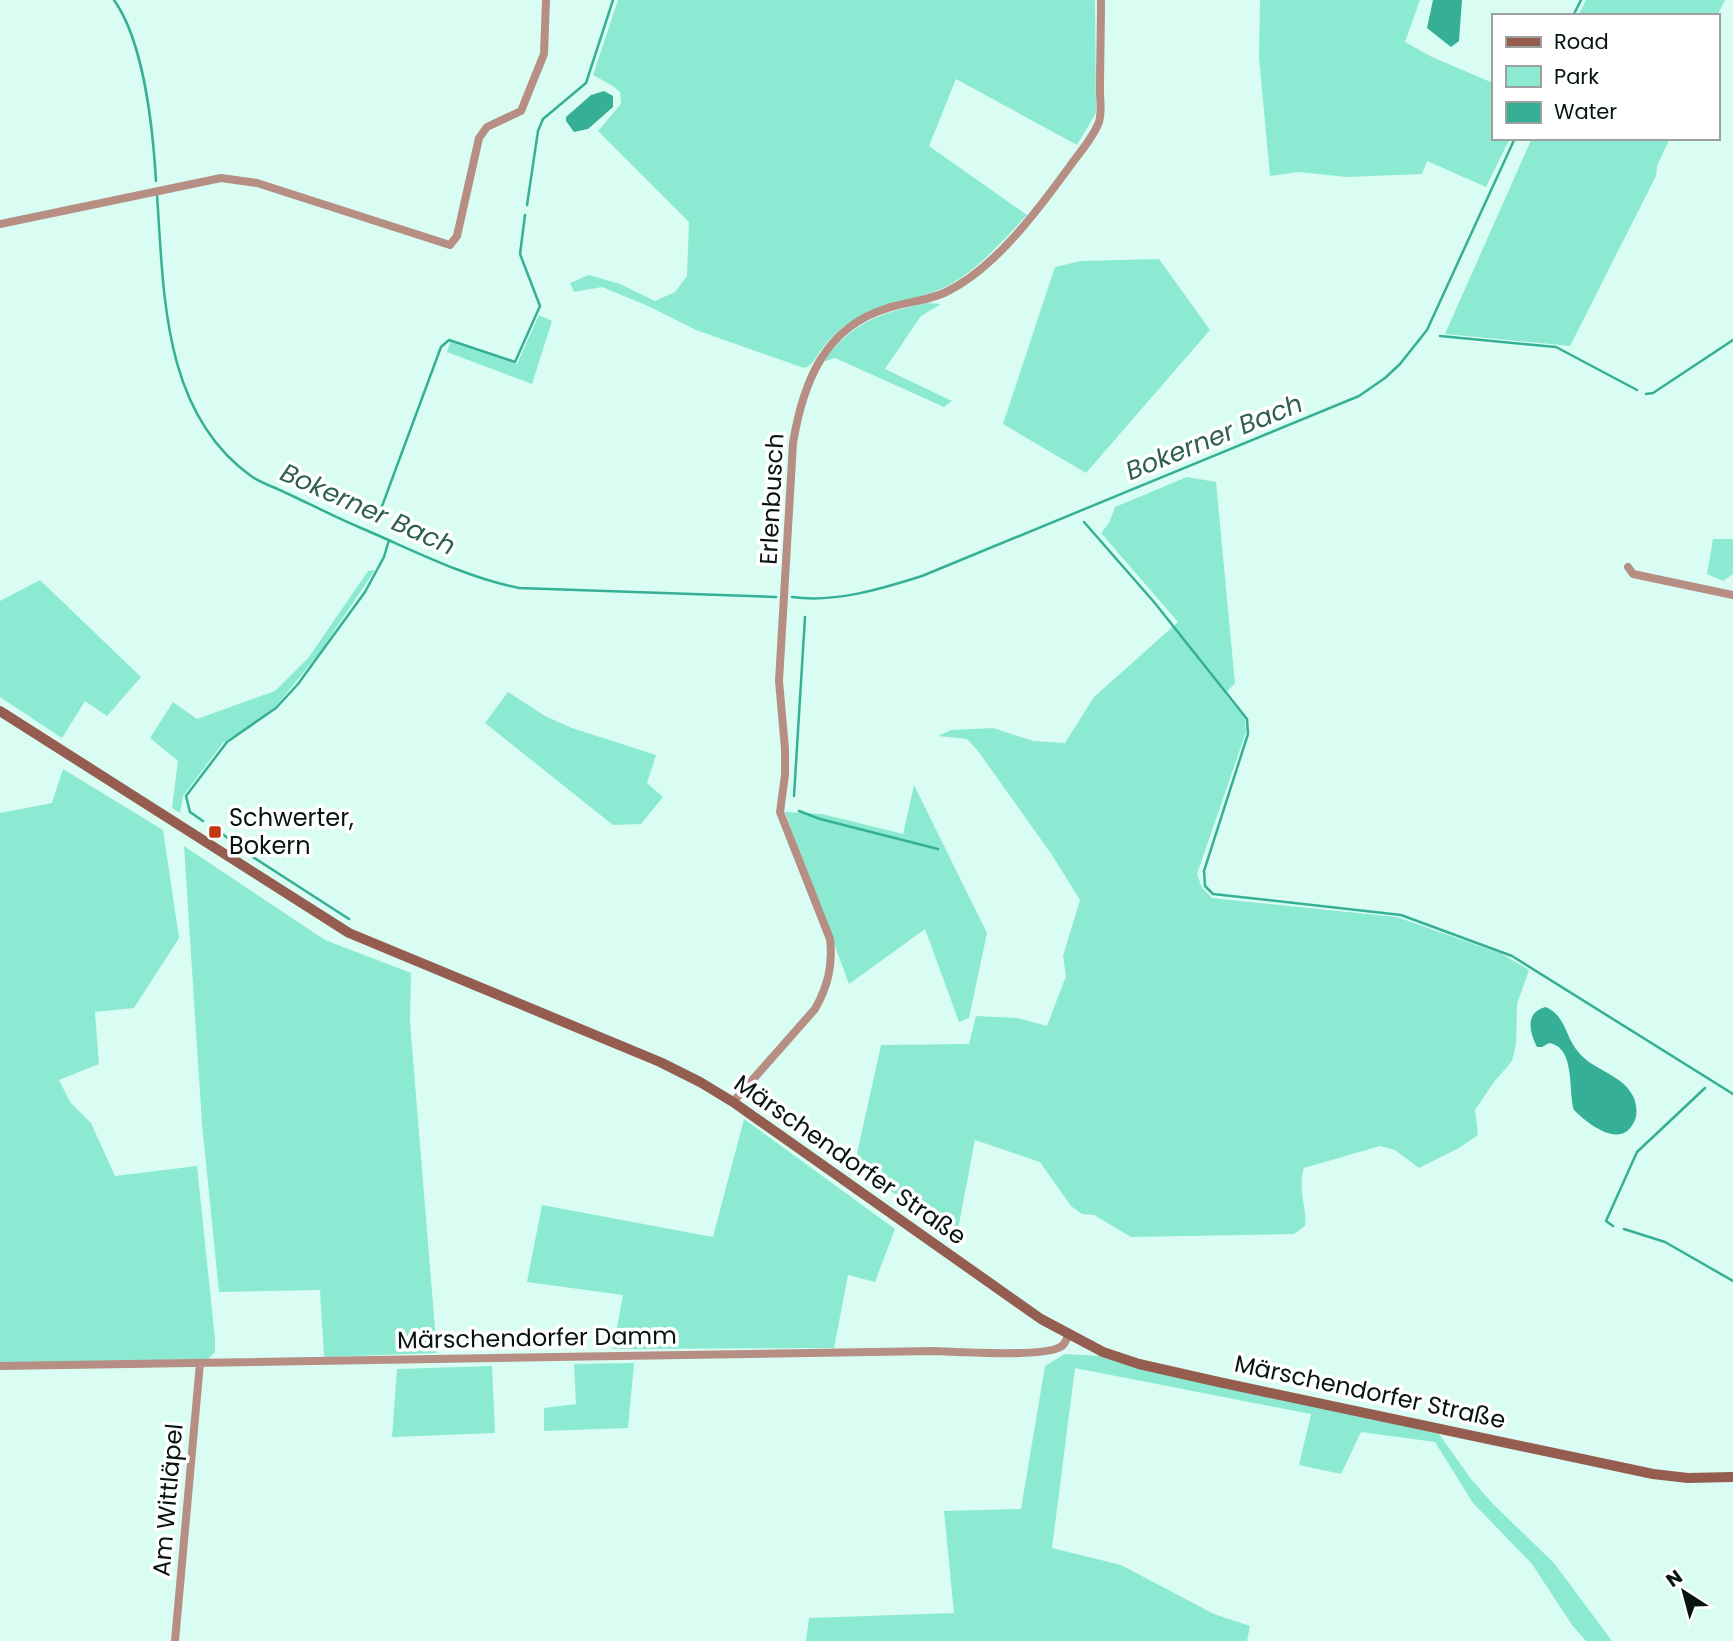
<svg xmlns="http://www.w3.org/2000/svg" width="1733" height="1641" viewBox="0 0 1733 1641" font-family="Poppins,sans-serif">
<style>
.green{fill:#8cead2}
.water{fill:#35b096}
.lines{fill:none;stroke-linecap:round;stroke-linejoin:round}
.stream{stroke:#35b096;stroke-width:2.5}
.street{stroke:#b68e84;stroke-width:8}
.secondary{stroke:#955d4f;stroke-width:10}
.poi-dot{fill:#c13812;stroke:#fff;stroke-width:2.5}
.labels{text-anchor:middle;stroke-width:7;stroke-linejoin:round;paint-order:stroke}
.street-label{font-size:24px;fill:#081411;stroke:#fff}
.poi-label{font-size:24px;fill:#081411;stroke:#fff;text-anchor:start}
.water-label{font-size:26px;font-style:italic;fill:#2e5f53;stroke:#fff}
</style>
<rect width="100%" height="100%" fill="#d9fdf2"/>
<path class="green" d="M618 0H1095L1096 113 1077 145 956 79 929 146 1027 215C1001 242 976 273 941 289 912 301 881 305 854 320 843 326 833 335 825 345 817 353 815 365 804 368L696 330 648 306 602 287 574 292 570 283 589 275 620 284 655 301 675 292 687 276 689 222 598 131 621 104 620 92 613 86 593 75Z
M1260 0H1420L1405 42 1432 57 1493 83V138H1510L1486 187 1427 161 1422 174 1347 177 1298 172 1270 176 1259 58Z
M1586 0H1725L1717 16H1578Z
M1532 138H1670L1657 166 1656 176 1570 346 1445 334Z
M1159 259 1210 330 1086 473 1003 424 1055 267 1081 261Z
M927 303 941 304 921 316 885 369 952 401 944 407 835 358 822 362C855 321 877 314 927 303Z
M539 315 552 321 532 384 447 352 450 342 517 364Z
M1187 477 1216 482 1235 683 1225 694 1245 718 1246 732 1197 874 1202 888 1212 898 1397 917 1502 954 1529 970 1517 1004 1516 1044 1512 1061 1494 1082 1475 1110 1478 1135 1459 1148 1419 1168 1395 1150 1380 1146 1304 1168C1297 1188 1307 1206 1305 1226L1294 1234 1131 1237 1094 1215 1082 1214 1071 1206 1040 1162 975 1140 956 1240 915 1207 854 1167 881 1045 969 1044 976 1016 1018 1018 1047 1026 1066 976 1063 956 1080 900 1052 855 978 751 967 739 938 736 951 730 993 728 1033 741 1065 743 1094 697 1178 622 1101 533 1109 523 1115 507Z
M1713 539H1733V574L1723 581 1707 574Z
M375 570 320 652 273 710 223 743 183 796 180 813 172 808 178 761 150 738 173 702 197 719 275 691 309 657 368 571Z
M40 580 141 677 107 716 85 701 62 738 0 697V601Z
M508 692 545 716 572 728 656 755 647 783 663 797 641 824 613 825 485 723Z
M63 769 163 830 179 938 134 1008 95 1012 99 1064 59 1080 70 1102 91 1123 115 1176 197 1166 215 1339V1352L208 1359 0 1363V813L52 803Z
M914 785 987 933 969 1018 959 1022 925 929 849 984 785 812 822 814 903 834Z
M184 846 325 940 411 973 410 1022 437 1353 324 1357 320 1290 219 1292 202 1124Z
M744 1119 895 1229 875 1282 848 1275 834 1348 613 1349 623 1295 527 1282 542 1205 713 1237Z
M1065 1354 1101 1356 1145 1368 1439 1434 1471 1479 1494 1505 1554 1563 1612 1641H1586L1572 1625 1532 1564 1473 1503 1435 1442 1361 1432 1341 1474 1299 1465 1311 1414 1075 1368 1052 1548 1121 1565 1214 1614 1250 1626 1247 1641H806L809 1618 954 1613 944 1511 1021 1509 1045 1366Z
M634 1363 628 1428 544 1431V1408L576 1404 574 1364Z
M492 1366 495 1433 392 1437 397 1369Z"/>
<path class="water" d="M1433 0H1462L1459 41 1451 47 1427 28Z
M604 91 613 96V107L588 129 574 132 566 121V117L591 95Z
M1546 1007C1568 1018 1564 1037 1580 1054 1595 1071 1624 1075 1634 1098 1637 1107 1638 1116 1633 1124 1619 1149 1587 1123 1574 1110 1568 1092 1576 1047 1549 1043L1542 1047H1537C1529 1031 1525 1012 1546 1007Z"/>
<g class="lines">
<path class="stream" d="M114 0C144 42 153 130 156 181
M1573 16 1581 0
M157 195C164 293 162 412 251 476 261 483 274 487 284 492 310 504 335 517 361 528 413 550 464 577 519 588L776 597
M527 205 538 131 543 119 586 83 613 0
M1440 336 1556 347 1637 390
M1646 394 1653 393 1733 340
M378 517 441 347 449 340 515 362 540 306 520 254 525 215
M1084 522 1154 602 1247 719 1248 734 1204 871 1205 886 1213 894 1401 915 1512 956 1733 1094
M792 597C835 603 881 589 922 576L1359 396 1385 378 1400 364 1427 330 1515 138
M794 796 805 617
M799 811 820 819 938 849
M203 821 190 812 186 796 227 742 276 708 298 684 365 592 384 557 389 540
M220 832 234 843
M245 852 349 919
M1613 1226 1606 1221 1637 1152 1705 1088
M1624 1229 1665 1242 1733 1281"/>
<path class="street" d="M0 224 221 178 257 183 450 245 457 236 479 138 487 127 521 111 544 54 546 0
M1628 567 1633 574 1733 595
M733 1102 815 1009C828 986 833 965 830 939L780 812 785 775V749L779 681 793 443C803 383 824 327 888 308 906 302 926 301 944 293 994 270 1038 210 1070 166 1080 152 1093 138 1099 122 1102 113 1100 100 1100 90 1100 60 1101 30 1101 0
M0 1366 935 1351C960 1352 1039 1357 1058 1348 1064 1346 1066 1341 1068 1336
M175 1641 200 1363"/>
<path class="secondary" d="M0 711 349 933 660 1062 700 1082 733 1102 1041 1319 1103 1352 1139 1364 1214 1381 1653 1474 1688 1478 1733 1477"/>
</g>
<rect class="poi-dot" x="208" y="825" width="14" height="14" rx="3.5"/>
<g class="labels">
<g class="street-label">
<text transform="translate(772 499) rotate(-87)" y="8">Erlenbusch</text>
<text transform="translate(850 1160) rotate(35)" y="8">Märschendorfer Straße</text>
<text transform="translate(537 1338) rotate(-1)" y="8">Märschendorfer Damm</text>
<text transform="translate(1370 1392) rotate(12)" y="8">Märschendorfer Straße</text>
<text transform="translate(168 1500) rotate(-85)" y="8">Am Wittläpel</text>
</g>
<g class="poi-label">
<text x="229" y="826">Schwerter,<tspan x="229" dy="28">Bokern</tspan></text>
</g>
<g class="water-label">
<text transform="translate(1214 437) rotate(-22)" y="9">Bokerner Bach</text>
<text transform="translate(368 509) rotate(24)" y="9">Bokerner Bach</text>
</g>
</g>
<rect x="1492" y="14" width="228" height="126" fill="#ffffff" stroke="#9ca1a0" stroke-width="2"/>
<rect x="1506" y="37" width="35" height="10" fill="#955d4f" stroke="#9ca1a0" stroke-width="2"/>
<text x="1554" y="49" font-size="21" fill="#081411">Road</text>
<rect x="1506" y="66" width="35" height="21" fill="#8cead2" stroke="#9ca1a0" stroke-width="2"/>
<text x="1554" y="84" font-size="21" fill="#081411">Park</text>
<rect x="1506" y="102" width="35" height="21" fill="#35b096" stroke="#9ca1a0" stroke-width="2"/>
<text x="1554" y="119" font-size="21" fill="#081411">Water</text>
<g transform="translate(1684 1592) rotate(324)" stroke="#ffffff" stroke-width="5" paint-order="stroke">
<path d="M0-5L12 26L0 18L-12 26Z" fill="#081411"/>
<text y="-10" font-size="19" font-weight="bold" text-anchor="middle" fill="#081411">N</text>
</g>
</svg>
